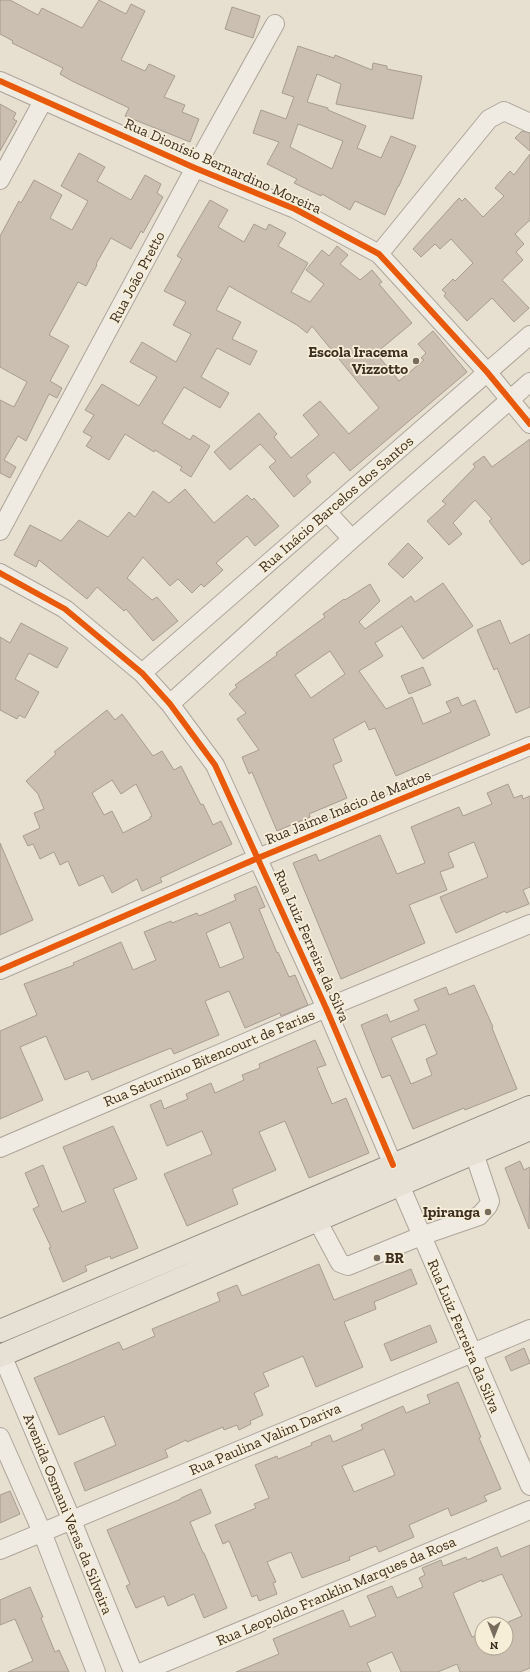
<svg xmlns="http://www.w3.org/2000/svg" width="530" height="1672" viewBox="0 0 530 1672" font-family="'Zilla Slab',serif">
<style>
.building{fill:#cbbfb2;stroke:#a89c90;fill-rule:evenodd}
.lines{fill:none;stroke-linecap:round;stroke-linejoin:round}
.minor-casing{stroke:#ada599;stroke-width:20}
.major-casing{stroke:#928b80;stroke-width:24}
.minor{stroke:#efebe3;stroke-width:18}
.major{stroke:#e6e1d4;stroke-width:22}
.cycleway-casing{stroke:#f7eed8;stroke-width:8}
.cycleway{stroke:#e8590c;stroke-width:6}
.poi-dot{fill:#786c5e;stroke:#f7eed8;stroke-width:1.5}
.labels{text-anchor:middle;stroke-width:3.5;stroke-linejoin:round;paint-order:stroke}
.street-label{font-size:15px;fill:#3d2e20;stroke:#f7eed8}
.poi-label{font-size:15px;font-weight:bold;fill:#3d2e20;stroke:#f7eed8;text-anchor:end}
</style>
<rect width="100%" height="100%" fill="#e7e0d1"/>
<path class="building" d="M0 0H10L38 15 42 8 82 28 99 0 126 14 131 4 145 11 121 60 145 71 149 64 175 76 164 97 185 105 182 112 199 119 190 142 125 116 129 108 72 81 60 74 63 68 12 43 13 41 0 34Z
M232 7 260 16 253 38 225 29Z
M298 46 334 58 335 55 372 70 373 63 387 66V69L422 76 413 119 336 104 341 84 317 74 307 102 328 108V110L366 126 357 148 381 158 391 136 416 146 399 186H398L385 215 355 201 350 210 322 194 321 196 294 183 297 179 267 164 279 142 253 133 261 110 286 119 294 97 282 93ZM298 124 343 141 332 169 290 147Z
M0 104 16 113 13 119 17 121 0 151Z
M522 131 530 133V151L515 138Z
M79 153 105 167 97 181 131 200 145 175 161 184 157 193 163 197 143 233 141 231 131 249 111 238 96 264 97 265 86 286 78 282 49 335 69 346 50 381 62 388 57 398 49 394 26 441 18 436 4 460 16 467 10 478 0 473V400L14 407 27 382 0 367V236L19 201 21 203 34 180 62 195 50 218 72 230 88 201 61 186Z
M530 154V220L515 234 524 244 516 252 523 260 502 280 529 308 514 322 492 298 467 321 444 296 446 293 442 290 453 279 455 281 473 263 451 239 440 249 435 244 421 257 413 249 459 198 462 201 465 198 483 217 504 196 495 188 510 171 514 175Z
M210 200 228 210 218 227 244 242 254 224 266 230 269 224 286 233 278 246 308 263 291 292 310 302 324 284 306 270 322 250 329 256 337 246 348 255 340 264 360 280 372 270 382 282 379 284 412 323 376 353 399 381 424 360 421 358 426 353 418 344 433 331 467 372 350 471 334 452 306 476 311 482 294 497 269 467 276 461 260 444 230 470 214 452 259 413 277 434 274 437 291 458 319 435 303 415 320 401 349 434 379 408 312 326 307 333 297 325 229 286 216 310 241 322 232 339 257 351 250 365 217 348 201 377 229 393 220 408 184 387 162 423 190 440 193 435 210 446 191 477 180 470 182 467 155 450 154 452 125 434 109 460 86 446 92 437 83 432 94 415 85 410 102 384 139 406 157 377 130 362 142 342 176 362 191 334 173 325 186 302 164 291 182 259 177 256Z
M530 439V560L522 565 489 521 492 519 475 500 453 523 462 534 449 545 427 521 446 504 442 501 475 467 473 464 484 456 492 467Z
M185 489 214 523 247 495 252 500 254 498 279 526 255 546 247 536 216 563 223 570 204 587 201 584 192 593 178 579 170 586 143 557 127 578 152 600 157 597 178 621 153 641 126 609 124 611 97 587 87 599 39 560 36 567 14 555 30 525 61 541 79 520 108 537 129 512 135 517 153 491 169 503Z
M408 543 423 558 403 578 388 564Z
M443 583 473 626 423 659 402 626 375 643 383 656 359 671 386 709 412 697 423 724 451 712 446 702 458 697 462 706 475 700 490 735 396 776 375 728 369 730 365 721 333 739 342 761 333 765 347 798 309 814 310 817 277 831 252 772 249 774 242 757 259 750 237 719 246 713 229 694 237 687 235 685 277 655 276 653 325 617 323 614 344 599 345 600 370 584 380 601 359 622 365 629 411 596 415 602ZM330 651 345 674 311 698 295 675Z
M500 620 510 644 530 634V707L516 713 497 668 494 670 477 630Z
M21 623 68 648 57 668 29 653 15 679 39 692 25 718 19 715 17 719 0 710V637L10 643Z
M423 667 431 685 409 694 401 676Z
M107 710 115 720 122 714 153 756 162 751 174 770 181 766 201 805 203 804 213 825 221 821 232 844 160 878 162 882 142 891 137 879 112 893 103 875 79 886 68 861 60 865 54 852 40 859 33 844 28 846 23 836 40 828 34 813 44 809 38 794 26 781 56 754 54 752ZM112 780 121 794 136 784 152 816 150 817V819L123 833 112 811 104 815 92 793Z
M508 784 514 798 522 795 523 799 530 796V887L523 890 529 904 506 913 505 911 456 933 440 897 488 877 474 842 448 853 454 867 440 872 447 890 409 905 425 943 341 979 293 863 316 854 319 861 380 835 397 874 425 863 411 827 459 807 463 816 492 804 487 793Z
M0 843 33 920 0 935Z
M256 886 265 907 259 909 277 953 278 952 289 977 295 975 308 1005 281 1016 280 1013 245 1028 229 991 205 1001 219 1035 174 1054 171 1048 92 1080 88 1071 65 1080 46 1036 20 1047 43 1100 0 1119V1031L37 1015 24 984 74 965 73 963 121 942 133 970 156 960 144 932 171 921 172 923 197 913 199 916 236 900 234 895ZM230 922 244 958 220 968 206 933Z
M474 985 493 1027 492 1028 517 1089 465 1110 464 1108 413 1129 390 1075 382 1078 361 1025 387 1014 390 1022 419 1010 414 1000 446 987 449 995ZM425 1024 437 1054 426 1059 432 1075 411 1084 391 1038Z
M315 1040 326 1065 317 1068 332 1104 346 1098 369 1153 309 1178 285 1121 259 1132 276 1170 232 1189 238 1204 187 1226 164 1174 212 1154 202 1131 167 1146 150 1105 161 1100 164 1109 188 1099 186 1094 211 1083 215 1093 244 1080 242 1075 260 1068 259 1064Z
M113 1126 137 1179 113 1189 138 1248 111 1259 110 1256 85 1266 87 1271 63 1282 49 1248 51 1247 33 1209 39 1206 25 1173 43 1165 62 1212 86 1202 63 1147Z
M520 1161 524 1170 530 1167 529 1229 505 1168Z
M319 1264 334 1300 411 1269 417 1284 374 1302 376 1309 344 1322 363 1367 316 1387 303 1356 263 1373 269 1386 254 1393 263 1415 250 1421 251 1424 239 1430 237 1425 224 1430 223 1427 187 1442 186 1440 165 1450 168 1457 85 1491 74 1463 116 1445 104 1416 59 1435 34 1378 119 1342 123 1350 155 1336 152 1329 220 1301 217 1293 237 1285 242 1296Z
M430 1325 437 1342 391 1361 384 1344Z
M524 1348 530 1363 511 1371 505 1357Z
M458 1382 481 1437 479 1438 501 1489 484 1496 487 1501 451 1516 448 1508 409 1525 414 1537 379 1552 376 1546 349 1557 350 1560 302 1578 291 1552 267 1562 276 1582 273 1583 277 1594 259 1601 257 1595 252 1597 229 1541 223 1544 215 1525 256 1508 254 1504 269 1498 255 1465 277 1456 278 1459 312 1445 311 1443 330 1435 333 1442 363 1429 361 1425 403 1406 406 1413 430 1403 427 1395ZM384 1449 395 1475 354 1492 342 1466Z
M201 1489 211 1513 190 1522 203 1553H204L227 1608 204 1618 194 1594 168 1606 164 1596 136 1608 126 1586 130 1584 107 1530 181 1499V1498Z
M10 1491 20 1514 0 1523V1495Z
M530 1545V1668L520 1672H460L457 1664 438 1672H401L392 1652 367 1663 371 1672H236L279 1654 273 1639 343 1610 350 1627 376 1616 367 1596 392 1586 397 1598 423 1587 419 1578 425 1575 422 1568 441 1560 443 1566 466 1557 467 1560 497 1547 501 1557ZM502 1574 522 1616 506 1623V1648H482V1633L472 1637 453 1593 482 1580V1582Z
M30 1587 43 1617 41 1618 55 1652 59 1650 69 1672H8L33 1661 15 1619 0 1625V1600Z"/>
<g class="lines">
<g class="minor-casing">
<path id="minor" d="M0 81 195 168 295 209 379 254 487 372 530 424
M0 180 43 101
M379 254 489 119 504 111 530 123
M327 512 352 539
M0 531 195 168 275 24
M0 573 65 609 142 673 170 704 215 765 326 1008 393 1165
M142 673 530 335
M170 704 352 539 530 382
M0 970 258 858 530 746
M0 1148 326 1008 530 924
M400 1185 530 1486
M317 1220 340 1263 348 1266 421 1236 479 1216 488 1206 490 1201 474 1153
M2 1355 72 1521 133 1672
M0 1437 42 1532 96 1672
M0 1550 530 1329
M142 1672 530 1510"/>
</g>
<g class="major-casing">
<path id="major" d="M0 1331 530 1107
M0 1356 530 1129"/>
</g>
<use href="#minor" class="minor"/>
<use href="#major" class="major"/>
<g class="cycleway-casing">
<path id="cycleway" d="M0 81 195 168 295 209 379 254 487 372 530 424
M0 573 65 609 142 673 170 704 215 765 326 1008 393 1165
M0 970 258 858 530 746"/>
</g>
<use href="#cycleway" class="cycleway"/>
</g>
<g class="poi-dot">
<circle cx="416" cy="361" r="4"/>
<circle cx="488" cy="1212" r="4"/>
<circle cx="377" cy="1258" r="4"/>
</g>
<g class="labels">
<g class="street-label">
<text transform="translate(223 166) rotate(24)" y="5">Rua Dionísio Bernardino Moreira</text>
<text transform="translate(137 277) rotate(-62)" y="5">Rua João Pretto</text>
<text transform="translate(336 504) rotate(-41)" y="5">Rua Inácio Barcelos dos Santos</text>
<text transform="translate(348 807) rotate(-22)" y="5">Rua Jaime Inácio de Mattos</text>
<text transform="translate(312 946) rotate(66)" y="5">Rua Luiz Ferreira da Silva</text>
<text transform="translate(209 1058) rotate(-23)" y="5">Rua Saturnino Bitencourt de Farias</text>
<text transform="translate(464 1336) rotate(67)" y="5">Rua Luiz Ferreira da Silva</text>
<text transform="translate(265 1439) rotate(-23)" y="5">Rua Paulina Valim Dariva</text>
<text transform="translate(68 1514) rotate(68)" y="5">Avenida Osmani Veras da Silveira</text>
<text transform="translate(336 1591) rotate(-23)" y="5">Rua Leopoldo Franklin Marques da Rosa</text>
</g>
<g class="poi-label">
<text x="408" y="357">Escola Iracema<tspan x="408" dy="17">Vizzotto</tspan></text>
<text x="480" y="1217">Ipiranga</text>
<text x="385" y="1263" text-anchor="start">BR</text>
</g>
</g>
<g transform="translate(494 1636) rotate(180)"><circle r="19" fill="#f7eed8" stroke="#ada18e"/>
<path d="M0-3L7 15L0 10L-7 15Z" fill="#786c5e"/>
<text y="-6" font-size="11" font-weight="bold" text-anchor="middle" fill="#3d2e20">N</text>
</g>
</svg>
